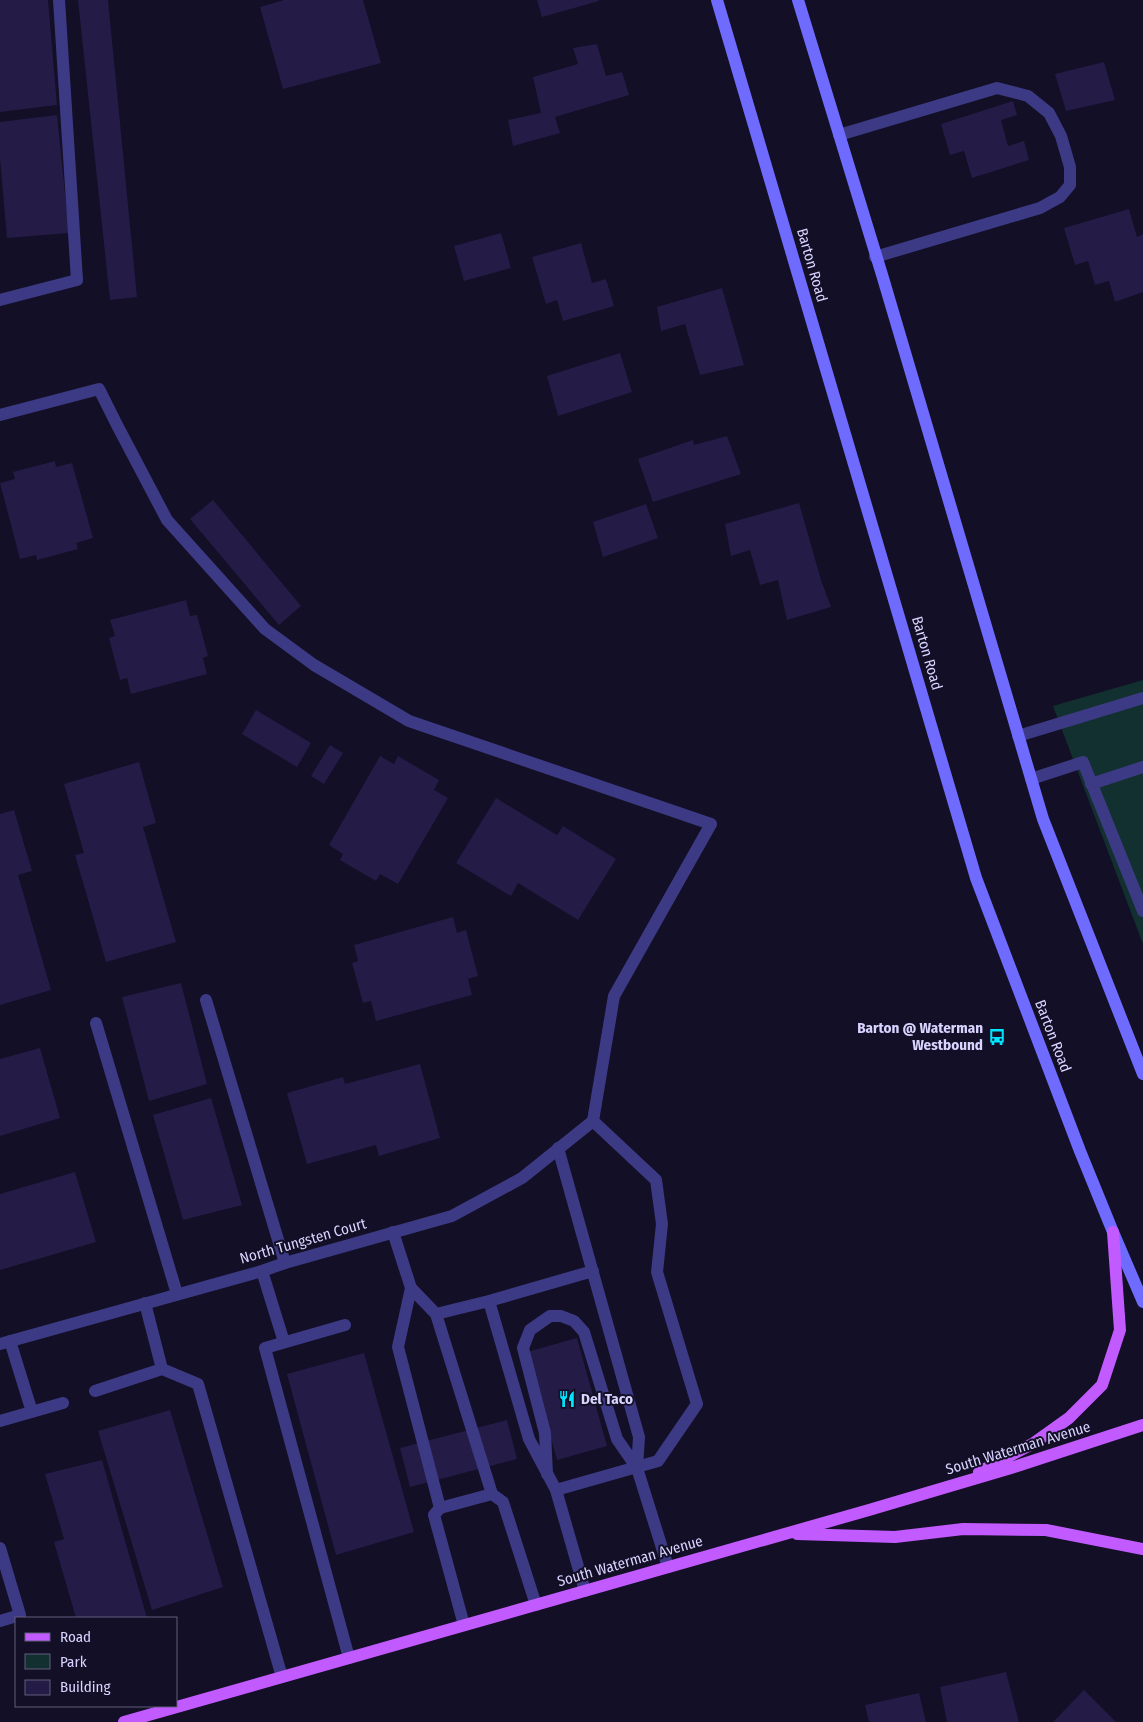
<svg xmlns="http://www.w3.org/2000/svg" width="1143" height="1722" viewBox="0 0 1143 1722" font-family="'Fira Sans Condensed',sans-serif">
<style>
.green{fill:#12302f}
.building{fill:#241b47}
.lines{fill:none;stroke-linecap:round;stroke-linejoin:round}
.service{stroke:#3d3a85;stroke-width:12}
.minor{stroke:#3d3a85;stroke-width:12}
.secondary{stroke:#6f6bff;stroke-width:12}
.primary{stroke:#c25bff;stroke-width:12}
.labels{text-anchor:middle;stroke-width:4;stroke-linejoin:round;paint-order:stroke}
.street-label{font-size:15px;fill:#d9d4ff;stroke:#130f26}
.poi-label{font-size:15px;font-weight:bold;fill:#d9d4ff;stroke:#130f26;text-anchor:end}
</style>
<rect width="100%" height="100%" fill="#130f26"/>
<path class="green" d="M1143 680V944L1053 706Z"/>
<path class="building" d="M0 0H48L57 105 0 112Z
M78 0H108L137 297 110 300Z
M284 0H363L381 63 283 89 260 7Z
M537 0H598L599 1 542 17Z
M597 44 606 76 622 72 629 95 555 117 560 133 513 146 508 120 541 113 533 77 578 64 573 48Z
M1104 62 1115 100 1066 111 1055 74Z
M1013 101 1017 115 1001 120 1008 146 1024 141 1029 160 972 178 964 151 950 155 941 124Z
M57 115 69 233 7 238 0 159V122Z
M1129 209 1137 237 1143 234V292L1115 302 1109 281 1095 285 1088 261 1075 265 1064 228Z
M501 233 511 268 464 281 454 246Z
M581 243 592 283 606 279 614 306 563 321 557 300 546 304 532 257Z
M722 288 744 365 700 375 685 324 661 331 657 307Z
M620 353 632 392 558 416 547 376Z
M727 436 741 474 653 502 638 459 693 440 694 445Z
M55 461 56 467 72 463 93 538 76 543 78 549 37 560 36 555 20 559 0 483 15 479 13 472Z
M213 500 301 606 279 625 190 519Z
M799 503 821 580 831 607 787 620 778 580 760 585 750 550 731 556 725 524Z
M646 504 658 538 603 557 593 522Z
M186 600 190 616 197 615 208 656 203 658 207 674 131 694 127 678 120 680 109 638 115 636 110 620Z
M256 710 311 743 297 767 242 734Z
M330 745 343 753 324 784 311 776Z
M380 756 394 764 398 756 439 780 434 790 448 798 398 884 380 874 376 881 340 860 343 854 329 845Z
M139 762 156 823 143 827 176 942 106 962 75 855 84 853 64 784Z
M496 798 557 835 563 826 616 859 578 920 518 883 511 896 456 863Z
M14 810 32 871 18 875 51 990 0 1005V814Z
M453 917 457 933 466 930 478 976 468 979 472 995 376 1021 371 1001 363 1003 352 963 358 961 354 945Z
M181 983 207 1084 149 1101 122 997Z
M40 1048 60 1118 0 1136V1059Z
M420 1064 440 1138 379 1156 376 1145 307 1164 287 1093 343 1077 345 1084Z
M211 1098 242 1205 183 1220 153 1115Z
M75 1172 96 1242 0 1270V1194Z
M577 1338 607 1446 557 1460 527 1352Z
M364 1353 414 1532 336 1555 287 1374Z
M170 1410 223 1587 152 1610 98 1431Z
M507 1420 517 1459 410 1487 400 1448Z
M102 1460 147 1618H76L54 1542 64 1539 45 1474Z
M1006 1672 1019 1722H947L940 1687Z
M1084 1690 1116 1722H1053Z
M919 1693 926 1722H869L865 1705Z"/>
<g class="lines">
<path class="service" d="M839 135 997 88 1028 96 1049 113 1061 136 1070 167V185L1060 197 1040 208 875 257
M0 300 77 280 59 0
M0 415 99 389 117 425 167 520 265 629 314 665 409 721 711 824 614 996 593 1121 656 1180 662 1224 657 1272 697 1404 658 1461 556 1490
M1018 736 1143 698
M1091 784 1143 767
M206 1000 285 1263
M96 1023 177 1294
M558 1148 639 1437 637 1468
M393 1232 411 1288 436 1314 492 1494
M262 1271 284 1342
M411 1288 398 1347 440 1508
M489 1301 529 1439 556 1490 585 1591
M436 1314 489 1301 593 1271
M345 1325 265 1348 349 1658
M10 1341 32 1412
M162 1369 198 1384 282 1677
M95 1391 162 1369 145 1303
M0 1421 63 1403
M547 1474 545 1433 523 1348 530 1330 550 1316H561L574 1321 584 1332 617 1439 637 1468 668 1567
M0 1548 20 1615 0 1621
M464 1625 434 1515 440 1508 492 1494 503 1502 536 1605"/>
<path class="minor" d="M1031 779 1083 762 1143 911
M0 1344 262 1271 285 1263 452 1216 522 1178 593 1121"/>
<path class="secondary" d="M717 0 976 878 1080 1151 1113 1232 1143 1302
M798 0 883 278 1043 819 1143 1074"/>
<path class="primary" d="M979 1472 1034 1443 1069 1418 1102 1385 1120 1330 1113 1232
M797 1534 895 1537 963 1529 1046 1530 1143 1549
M124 1722 869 1510 1011 1468 1143 1425"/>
</g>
<defs>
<g id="bus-bare" transform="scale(1.35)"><path d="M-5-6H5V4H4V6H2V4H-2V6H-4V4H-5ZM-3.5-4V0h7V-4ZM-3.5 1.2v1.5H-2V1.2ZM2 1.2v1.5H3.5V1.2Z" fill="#00e5ff" stroke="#130f26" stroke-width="2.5" paint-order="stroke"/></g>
<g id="restaurant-bare" transform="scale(1.35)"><path d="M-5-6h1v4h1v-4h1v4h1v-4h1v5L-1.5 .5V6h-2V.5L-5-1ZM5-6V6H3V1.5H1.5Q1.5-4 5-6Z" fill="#00e5ff" stroke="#130f26" stroke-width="2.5" paint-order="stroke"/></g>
</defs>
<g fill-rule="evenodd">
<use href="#bus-bare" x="997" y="1037"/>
<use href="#restaurant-bare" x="567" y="1399"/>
</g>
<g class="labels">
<g class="street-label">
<text transform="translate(812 265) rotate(74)" y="5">Barton Road</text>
<text transform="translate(927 653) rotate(74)" y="5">Barton Road</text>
<text transform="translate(1053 1036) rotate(69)" y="5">Barton Road</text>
<text transform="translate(303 1241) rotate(-16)" y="5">North Tungsten Court</text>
<text transform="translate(1018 1448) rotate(-17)" y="5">South Waterman Avenue</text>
<text transform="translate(630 1561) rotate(-16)" y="5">South Waterman Avenue</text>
</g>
<g class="poi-label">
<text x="983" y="1033">Barton @ Waterman<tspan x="983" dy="17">Westbound</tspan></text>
<text x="581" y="1404" text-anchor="start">Del Taco</text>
</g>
</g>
<rect x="15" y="1617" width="162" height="90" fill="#130f26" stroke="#625e7d"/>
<rect x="25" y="1633" width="25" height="8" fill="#c25bff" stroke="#625e7d"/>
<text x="60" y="1642" font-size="15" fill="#d9d4ff">Road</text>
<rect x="25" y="1654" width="25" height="15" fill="#12302f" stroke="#625e7d"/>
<text x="60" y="1667" font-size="15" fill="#d9d4ff">Park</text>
<rect x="25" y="1680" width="25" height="15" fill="#241b47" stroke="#625e7d"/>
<text x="60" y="1692" font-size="15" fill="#d9d4ff">Building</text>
</svg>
